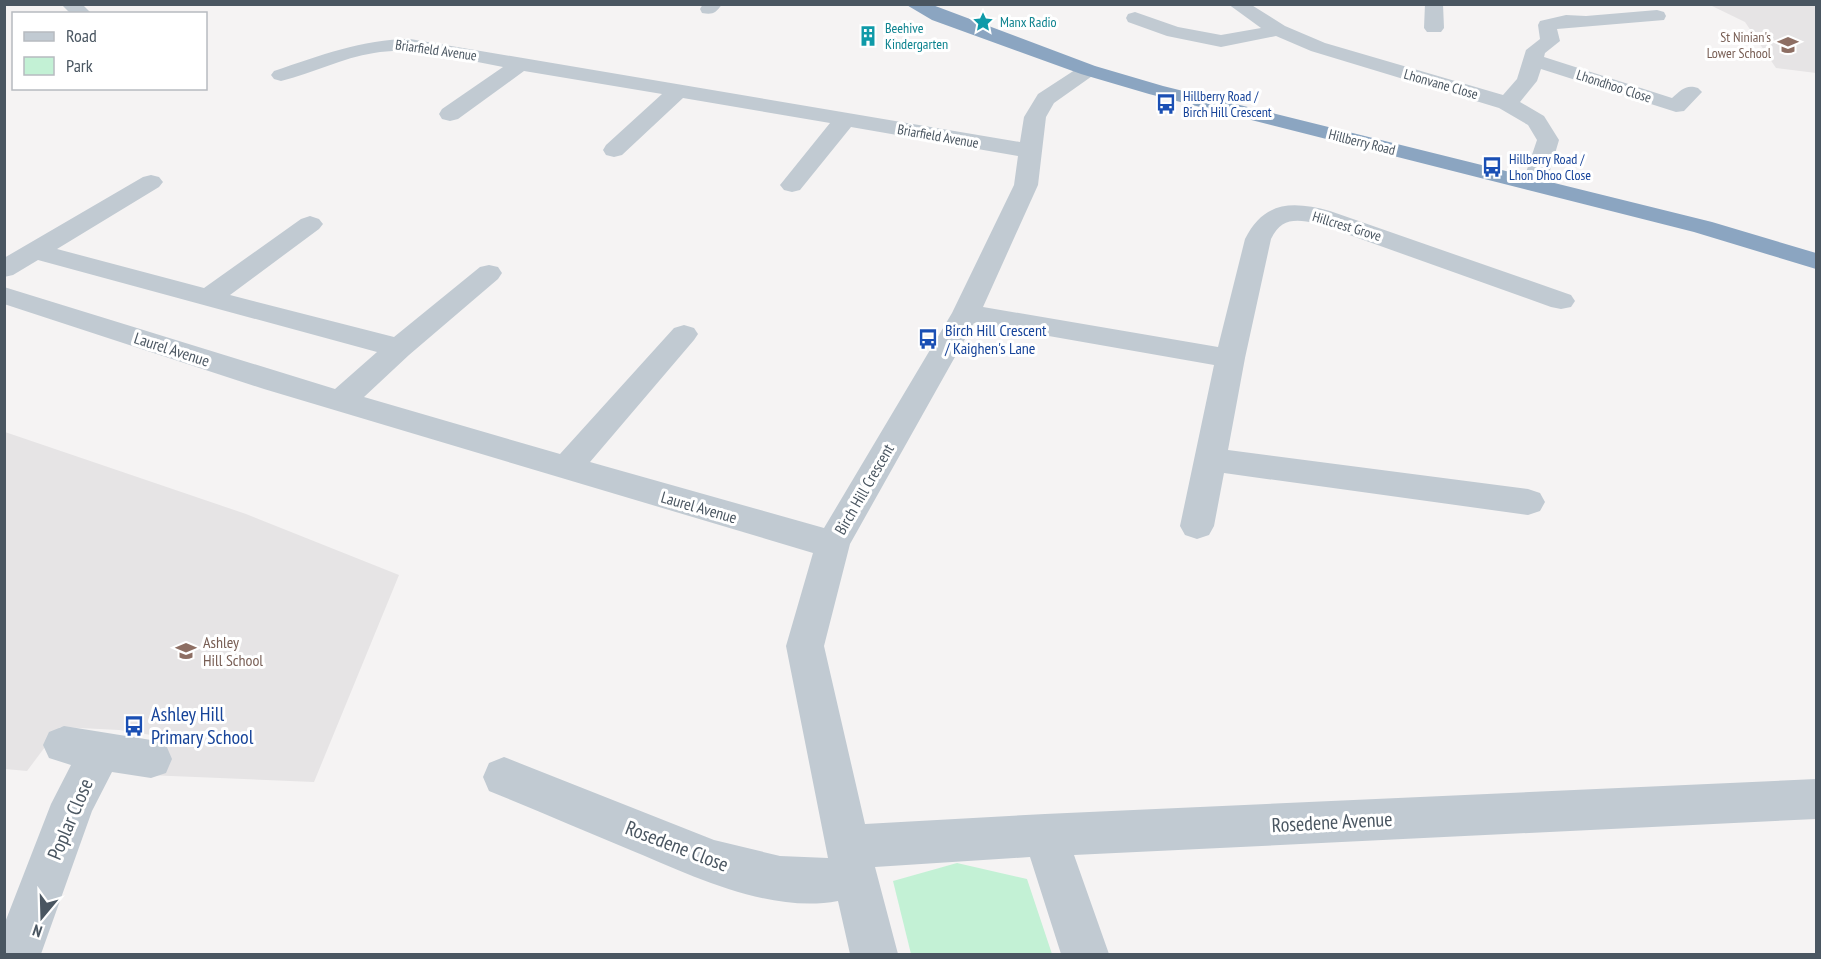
<svg xmlns="http://www.w3.org/2000/svg" width="1821" height="959" viewBox="0 0 1821 959" font-family="'PT Sans Narrow',sans-serif">
<style>
.education{fill:#e6e4e5}
.green{fill:#c3f1d5}
.lines{fill:none;stroke-linecap:round;stroke-linejoin:round}
.minor{fill:#c1cad2;fill-rule:evenodd}
.highway{fill:#8ba5c1;fill-rule:evenodd}
.labels{text-anchor:middle;stroke-width:6;stroke-linejoin:round;paint-order:stroke}
.far-culture-label{font-size:14px;fill:#0d838f;stroke:#fff;text-anchor:start}
.far-education-label{font-size:14px;fill:#785e54;stroke:#fff;text-anchor:end}
.far-street-label{font-size:14px;fill:#4a5661;stroke:#fff}
.far-transit-label{font-size:14px;fill:#164399;stroke:#fff;text-anchor:start}
.transit-label{font-size:16px;fill:#164399;stroke:#fff;text-anchor:start}
.street-label{font-size:16px;fill:#4a5661;stroke:#fff}
.education-label{font-size:16px;fill:#785e54;stroke:#fff;text-anchor:start}
.near-transit-label{font-size:20px;fill:#164399;stroke:#fff;text-anchor:start}
.near-street-label{font-size:20px;fill:#4a5661;stroke:#fff}
</style>
<rect width="100%" height="100%" fill="#f5f3f3"/>
<path class="education" d="M1710 5H1816V73L1776 68 1745 22Z
M5 432 246 514 399 575 314 782 147 775 171 738 119 730 60 727 27 771 5 769Z"/>
<path class="green" d="M957 863 1027 879 1052 954H911L893 881Z"/>
<g class="lines">
<path class="minor" d="M61 4H82L92 14H71Z
M703 4H722C716 13 713 15 702 13L700 9Z
M1228 4H1250L1285 26 1325 43 1503 95 1517 79 1526 50 1540 39 1538 25 1540 21 1566 15 1586 16 1657 10 1664 12 1666 16 1664 20 1557 29 1560 41 1545 53 1544 57 1672 98C1681 90 1686 84 1698 88L1702 92 1684 111 1676 112 1541 69 1537 81 1520 102 1544 116 1559 140 1546 184 1542 189 1534 191 1526 189 1522 184 1537 140 1528 125 1499 108 1311 51 1276 36 1221 47 1167 36 1128 22 1126 18 1128 14 1135 12 1178 27 1221 35 1261 28Z
M1425 4H1443L1444 28 1441 32H1427L1424 28Z
M410 39 1020 142 1024 117 1038 94 1081 66H1095L1098 70 1095 74 1054 103 1046 117 1038 185 983 307 1218 347 1245 239C1264 201 1292 201 1330 211L1571 295 1575 301 1571 307 1561 309 1551 307 1316 223C1295 219 1281 218 1271 239L1245 358 1228 450 1528 489 1540 493 1545 502 1540 511 1528 515 1224 473 1214 526 1209 535 1197 539 1185 535 1180 526 1214 365 974 323 850 544 824 646 865 824 1045 814 1816 779V819L1074 855 1109 954H1061L1030 857 875 867 898 954H850L838 901C769 914 691 875 628 849 582 830 536 810 489 791L483 777 489 763 504 757 714 840 780 856 828 858 786 646 813 553 264 389 4 304V287L335 389 377 352 38 260 13 275 4 277V258L143 177 151 175 159 177 163 182 159 187 57 249 204 288 301 219 310 216 319 219 323 224 319 229 230 295 394 337 480 267 489 265 498 267 502 273 498 279 409 355 364 397 560 454 674 328 684 325 694 328 698 334 694 340 590 462 824 528 952 313 1014 185 1018 156 851 127 800 190 792 192 784 190 780 185 830 123 683 98 622 155 614 157 606 155 603 150 606 145 662 94 524 71 458 119 450 121 442 119 439 114 442 109 503 67C462 60 416 46 374 53 342 58 313 73 281 81L274 79 271 75 274 71C319 56 362 39 410 39Z
M64 726 151 740 166 745 172 759 166 773 151 778 112 772 92 811 41 954H4V925L51 804 71 765 49 758 43 745 49 732Z"/>
<path class="highway" d="M905 4H930L1095 66 1163 86 1712 222 1816 253V269L1694 232 1149 94 1081 74 932 20Z"/>
</g>
<defs>
<g id="sight-bare" transform="scale(1.62)"><path d="M0-6L1.8-2.2L6-1.7L2.9 1.2L3.7 5.4L0 3.3L-3.7 5.4L-2.9 1.2L-6-1.7L-1.8-2.2Z" fill="#0f9aa8" stroke="#fff" stroke-width="2.5" paint-order="stroke"/></g>
<g id="building-bare" transform="scale(1.62)"><path d="M-4-6H4V6H1V3H-1V6H-4ZM-2.5-4.3h1.7v1.8h-1.7ZM.8-4.3h1.7v1.8H.8ZM-2.5-1h1.7V.8h-1.7ZM.8-1h1.7V.8H.8Z" fill="#0f9aa8" stroke="#fff" stroke-width="2.5" paint-order="stroke"/></g>
<g id="school-bare" transform="scale(1.62)"><path d="M0-5L7-2L0 1L-7-2ZM-4 1L0 2.5L4 1V4Q0 6-4 4Z" fill="#8d6e63" stroke="#fff" stroke-width="2.5" paint-order="stroke"/></g>
<g id="bus-bare" transform="scale(1.62)"><path d="M-5-6H5V4H4V6H2V4H-2V6H-4V4H-5ZM-3.5-4V0h7V-4ZM-3.5 1.2v1.5H-2V1.2ZM2 1.2v1.5H3.5V1.2Z" fill="#1a4fb4" stroke="#fff" stroke-width="2.5" paint-order="stroke"/></g>
</defs>
<g fill-rule="evenodd">
<use href="#sight-bare" x="983" y="22"/>
<use href="#building-bare" x="868" y="36"/>
<use href="#school-bare" x="1788" y="45"/>
<use href="#bus-bare" x="1166" y="104"/>
<use href="#bus-bare" x="1492" y="167"/>
<use href="#bus-bare" x="928" y="339"/>
<use href="#school-bare" x="186" y="651"/>
<use href="#bus-bare" x="134" y="726"/>
</g>
<g class="labels">
<g class="far-culture-label">
<text x="1000" y="27">Manx Radio</text>
<text x="885" y="33">Beehive<tspan x="885" dy="16">Kindergarten</tspan></text>
</g>
<g class="far-education-label">
<text x="1771" y="42">St Ninian's<tspan x="1771" dy="16">Lower School</tspan></text>
</g>
<g class="far-street-label">
<text transform="translate(436 50) rotate(8)" y="5">Briarfield Avenue</text>
<text transform="translate(1441 84) rotate(16)" y="5">Lhonvane Close</text>
<text transform="translate(1614 86) rotate(18)" y="5">Lhondhoo Close</text>
<text transform="translate(938 136) rotate(10)" y="5">Briarfield Avenue</text>
<text transform="translate(1362 142) rotate(14)" y="5">Hillberry Road</text>
<text transform="translate(1347 226) rotate(17)" y="5">Hillcrest Grove</text>
</g>
<g class="far-transit-label">
<text x="1183" y="101">Hillberry Road /<tspan x="1183" dy="16">Birch Hill Crescent</tspan></text>
<text x="1509" y="164">Hillberry Road /<tspan x="1509" dy="16">Lhon Dhoo Close</tspan></text>
</g>
<g class="transit-label">
<text x="945" y="336">Birch Hill Crescent<tspan x="945" dy="18">/ Kaighen's Lane</tspan></text>
</g>
<g class="street-label">
<text transform="translate(172 349) rotate(18)" y="6">Laurel Avenue</text>
<text transform="translate(864 489) rotate(-60)" y="6">Birch Hill Crescent</text>
<text transform="translate(699 507) rotate(16)" y="6">Laurel Avenue</text>
</g>
<g class="education-label">
<text x="203" y="648">Ashley<tspan x="203" dy="18">Hill School</tspan></text>
</g>
<g class="near-transit-label">
<text x="151" y="721">Ashley Hill<tspan x="151" dy="23">Primary School</tspan></text>
</g>
<g class="near-street-label">
<text transform="translate(70 819) rotate(-67)" y="7">Poplar Close</text>
<text transform="translate(1332 822) rotate(-3)" y="7">Rosedene Avenue</text>
<text transform="translate(677 846) rotate(21)" y="7">Rosedene Close</text>
</g>
</g>
<rect width="1821" height="959" fill="none" stroke="#4a5661" stroke-width="12"/>
<rect x="12" y="12" width="195" height="78" fill="#ffffff" stroke="#b7bbc0" stroke-width="1.5"/>
<rect x="24" y="32" width="30" height="9" fill="#c1cad2" stroke="#b7bbc0" stroke-width="1.5"/>
<text x="66" y="42" font-size="18" fill="#4a5661">Road</text>
<rect x="24" y="57" width="30" height="18" fill="#c3f1d5" stroke="#b7bbc0" stroke-width="1.5"/>
<text x="66" y="72" font-size="18" fill="#4a5661">Park</text>
<g transform="translate(42 917) rotate(199)" stroke="#ffffff" stroke-width="4.5" paint-order="stroke">
<path d="M0-4.5L10 22L0 15L-10 22Z" fill="#4a5661"/>
<text y="-9" font-size="16" font-weight="bold" text-anchor="middle" fill="#4a5661">N</text>
</g>
</svg>
